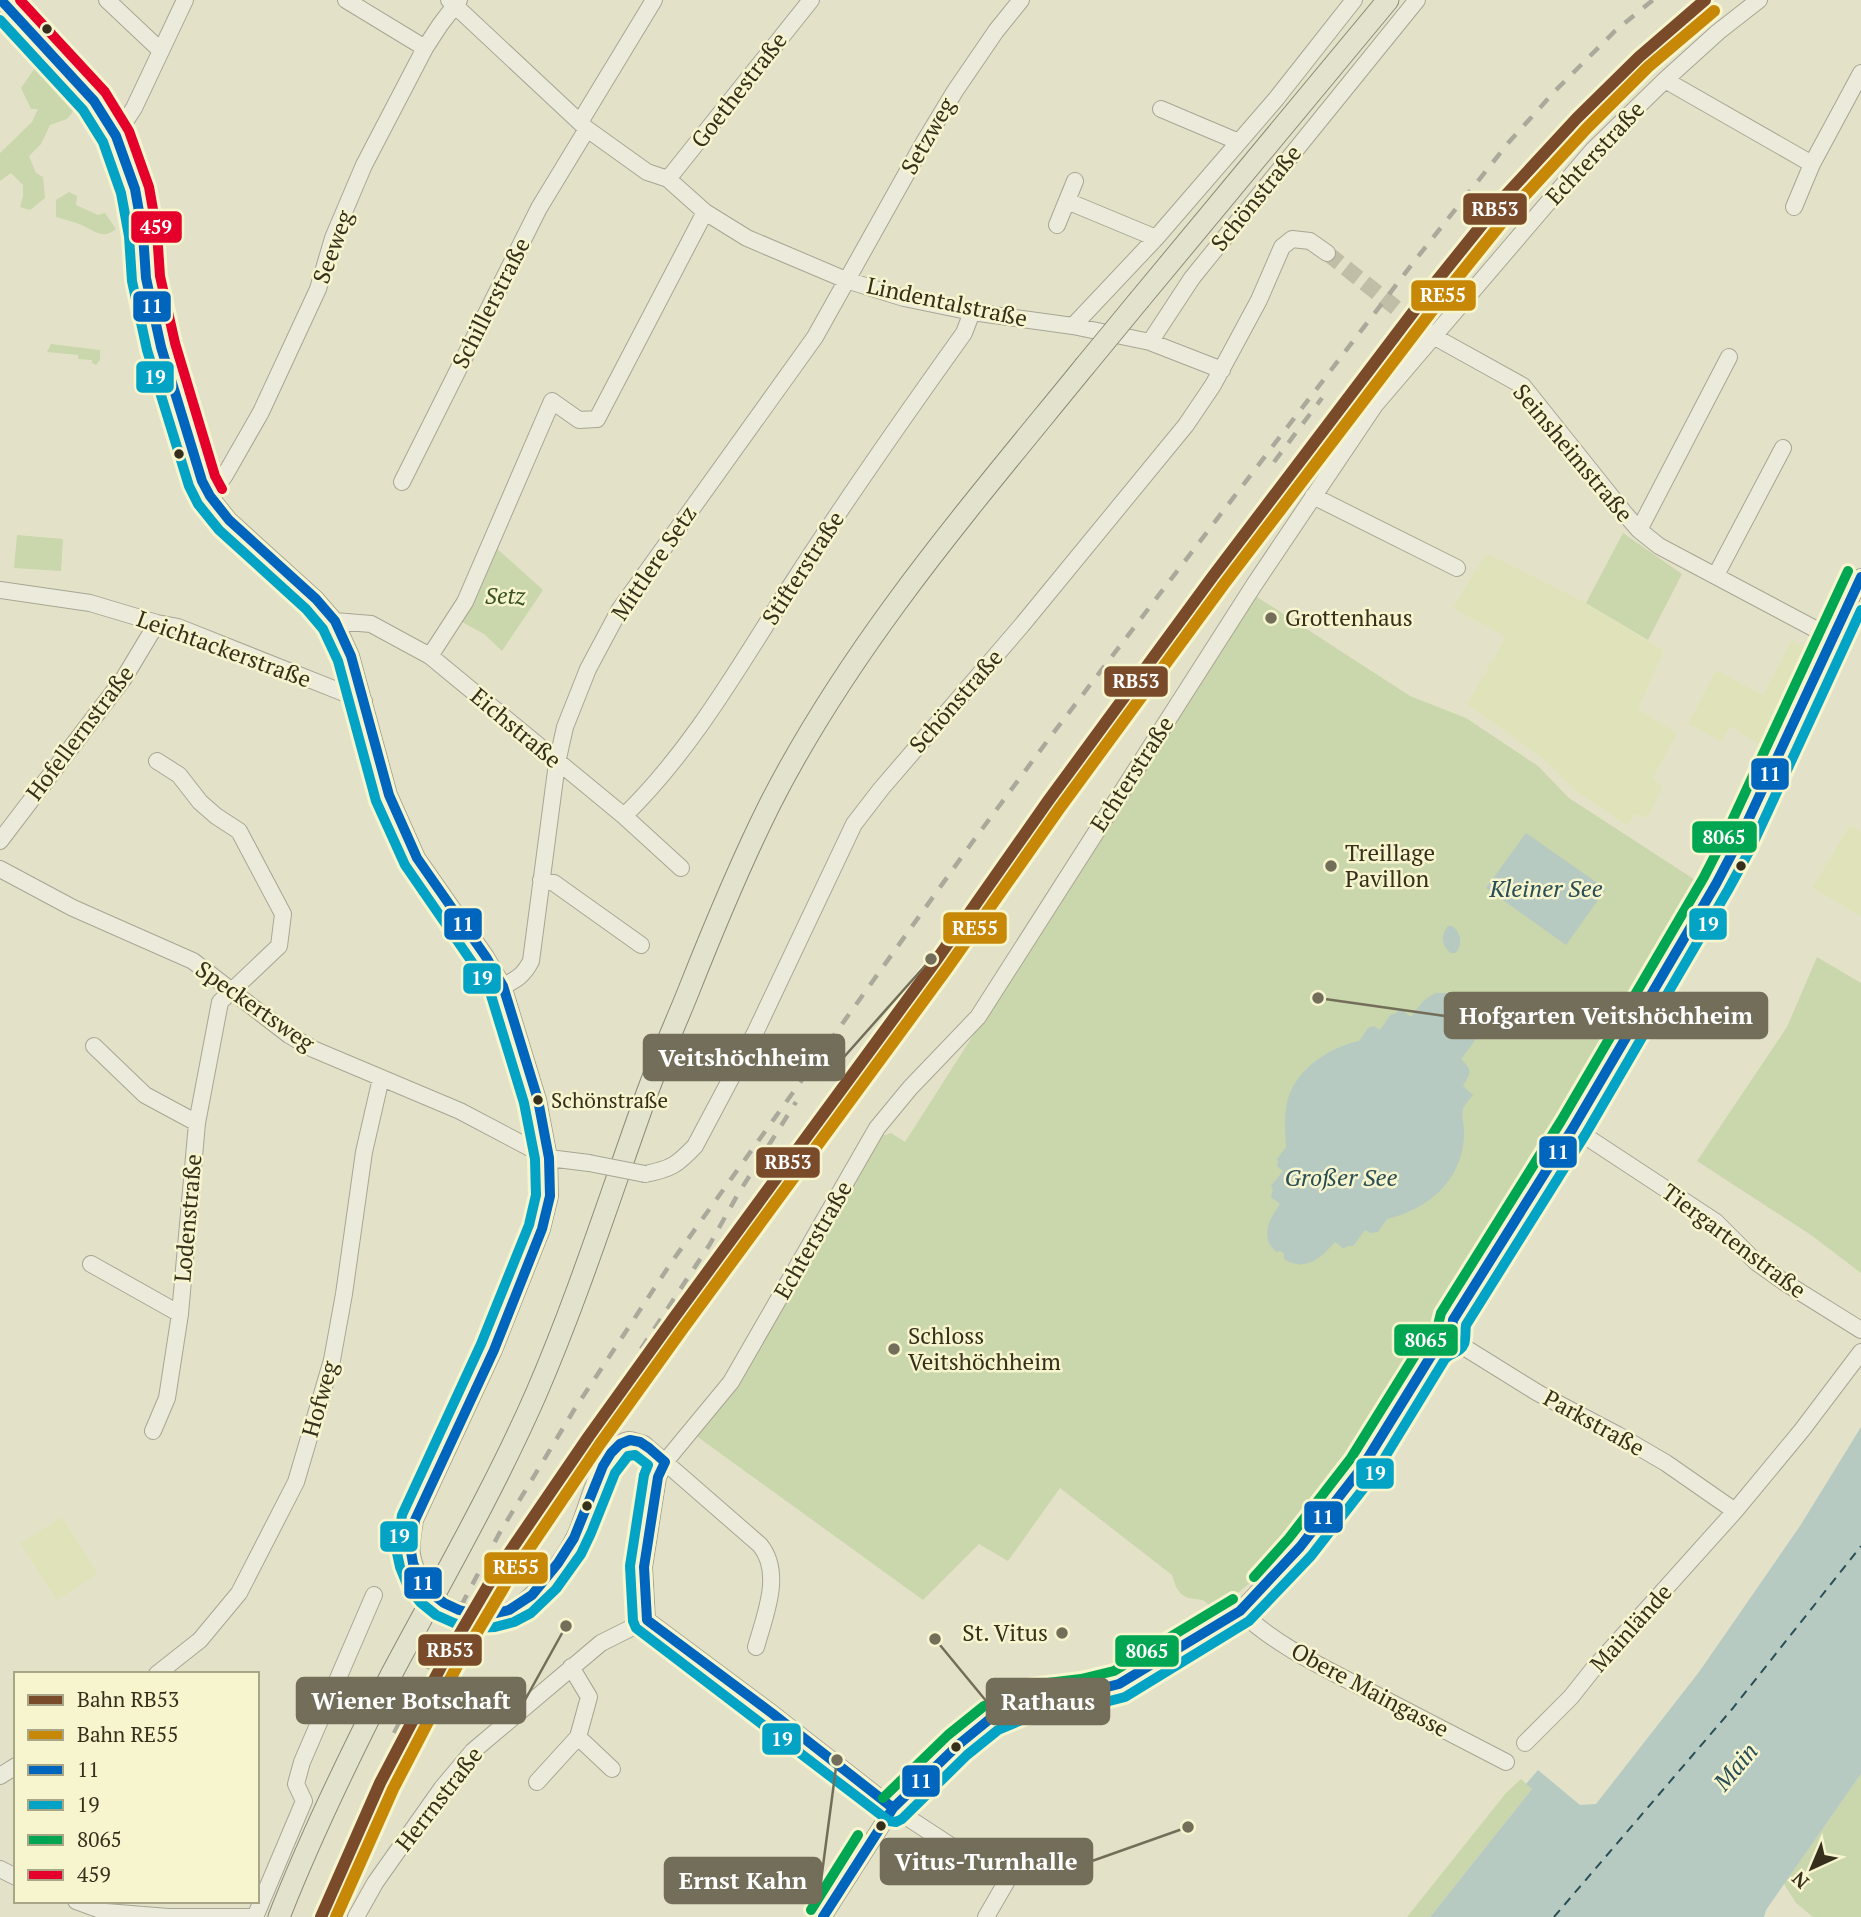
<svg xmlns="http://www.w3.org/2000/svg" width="1861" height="1917" viewBox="0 0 1861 1917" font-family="'PT Serif',serif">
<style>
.farmland{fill:#e0e3b9}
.green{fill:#cad6ab}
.water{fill:#b6cac2}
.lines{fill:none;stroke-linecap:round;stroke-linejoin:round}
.ferry{stroke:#2a4e56;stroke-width:2;stroke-dasharray:9 7;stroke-linecap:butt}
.minor-tunnel{stroke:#c0bea6;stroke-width:16;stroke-dasharray:16 8;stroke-linecap:butt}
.minor-casing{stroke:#a8a693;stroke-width:18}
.major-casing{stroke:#8d8b79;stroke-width:23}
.minor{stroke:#ebeadb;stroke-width:16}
.major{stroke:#e3e2cc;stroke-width:21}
.rail{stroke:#aaa99c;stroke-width:4.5;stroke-dasharray:12 12;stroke-linecap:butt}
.minor-bridge-casing{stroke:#a8a693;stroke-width:18;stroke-linecap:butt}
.major-bridge-casing{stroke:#8d8b79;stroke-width:23;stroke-linecap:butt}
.minor-bridge{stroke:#ebeadb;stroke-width:16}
.major-bridge{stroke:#e3e2cc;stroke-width:21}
.bus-1-casing{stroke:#f6f5ce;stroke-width:16}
.bus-2-casing{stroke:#f6f5ce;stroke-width:16}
.bus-3-casing{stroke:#f6f5ce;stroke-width:16}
.bus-4-casing{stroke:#f6f5ce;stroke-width:16}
.bus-1{stroke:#0065bd;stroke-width:10}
.bus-2{stroke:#03a3c5;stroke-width:10}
.bus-3{stroke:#00a651;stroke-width:10}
.bus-4{stroke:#e4002b;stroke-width:10}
.rail-1-casing{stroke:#f6f5ce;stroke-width:18}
.rail-2-casing{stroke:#f6f5ce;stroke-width:18}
.rail-1{stroke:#7a4b2a;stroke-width:12}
.rail-2{stroke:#c78807;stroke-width:12}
.bus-dot{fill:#362f1c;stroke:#f6f5ce;stroke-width:2.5}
.poi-dot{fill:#736e59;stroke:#f6f5ce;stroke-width:2.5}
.labels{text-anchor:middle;stroke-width:5;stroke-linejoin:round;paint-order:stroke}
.bus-label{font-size:21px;fill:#362f1c;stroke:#f6f5ce;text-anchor:start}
.street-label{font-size:23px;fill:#362f1c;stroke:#f6f5ce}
.park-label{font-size:23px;font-style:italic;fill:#3a5322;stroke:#f6f5ce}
.poi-label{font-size:23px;fill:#362f1c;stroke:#f6f5ce;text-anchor:start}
.water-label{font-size:24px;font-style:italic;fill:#2a4e56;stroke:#f6f5ce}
.leader{fill:none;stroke:#736e59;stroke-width:2.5}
.callout-dot{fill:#736e59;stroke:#f6f5ce;stroke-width:2.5}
.callout{fill:#736e59;stroke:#736e59;stroke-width:2.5}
.callout-label{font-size:24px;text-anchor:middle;font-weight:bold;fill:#fff}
.line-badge{stroke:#f6f5ce;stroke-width:2.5}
.badge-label{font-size:19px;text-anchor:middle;font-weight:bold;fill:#fff}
</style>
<rect width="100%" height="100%" fill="#e3e2c9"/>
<path class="farmland" d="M1486 553 1586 603 1664 651 1638 709 1677 733 1653 778 1663 787 1647 818 1635 814 1627 825 1575 790 1541 757 1467 704 1506 637 1453 608Z
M1792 640 1810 650 1767 750 1730 726 1722 742 1688 724 1716 670 1763 695Z
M1850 825 1861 832V916L1812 888Z
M62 1517 98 1574 57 1600 20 1543Z"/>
<path class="green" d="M37 65 78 106 67 119 50 125 41 144 29 156 36 173 43 177 45 198 30 210 20 207 23 196V185L11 173 0 181V153L32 122 38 109H31L21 88Z
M69 192 77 196 76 205 98 215 105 213 116 229C101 241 93 229 79 224 71 221 63 219 56 217V200Z
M51 344 100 350V360L96 365 92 363V360L78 359V355L47 352Z
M1623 533 1682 574 1648 640 1586 603Z
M17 535 63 539 61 571 14 568Z
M494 546 543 590 502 651 484 634 462 622 471 603Z
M1254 595 1410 696 1466 718 1538 766 1569 798 1706 887 1356 1466 1264 1574 1262 1573 1216 1611 1203 1600 1188 1598 1181 1594 1176 1587 1172 1575 1060 1488 1008 1561 979 1544 923 1600 695 1435 882 1134 886 1135 891 1133 905 1142Z
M1817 957 1861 983V1273L1811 1235 1697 1161 1787 1027Z
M1861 1774V1917H1813L1796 1903 1784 1884Z
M1521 1779 1532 1789 1430 1917H1407L1506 1793Z"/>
<path class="water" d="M1526 833 1606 889 1566 945 1486 888Z
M1448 926H1452C1461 932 1463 944 1456 953H1451C1442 947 1440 935 1448 926Z
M1436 993H1450L1462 997 1461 1002 1464 1005 1469 1003C1487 1029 1478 1037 1461 1059 1473 1071 1471 1072 1463 1086L1473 1095C1470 1099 1465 1104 1463 1109 1461 1116 1465 1128 1464 1136 1462 1181 1428 1209 1387 1219L1378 1232 1371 1233 1365 1230 1353 1246H1347L1344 1249 1335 1242C1322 1257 1305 1273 1284 1259V1254L1281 1251 1276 1252C1274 1249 1270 1246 1269 1243 1263 1229 1273 1214 1280 1204L1271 1197 1273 1189 1271 1186 1283 1171 1277 1166 1278 1162 1277 1159 1286 1147C1285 1132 1284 1118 1287 1103 1294 1070 1328 1048 1359 1041L1368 1028 1374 1026 1380 1030 1391 1014H1395L1401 1009 1411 1017C1419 1006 1424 998 1436 993Z
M1861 1427V1774L1766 1910 1764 1917H1430L1532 1789 1526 1784 1538 1770 1580 1805 1596 1804 1699 1672 1800 1526Z"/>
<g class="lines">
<path class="ferry" d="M1554 1917 1733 1708 1861 1546"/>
<path class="minor-tunnel" d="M1327 253 1415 323"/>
<g class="minor-casing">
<path id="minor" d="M1 0 94 101 116 136 135 189 143 234 146 278 161 347 202 481 210 496 229 520 316 599 335 621 351 656 389 795 417 858 486 957 503 986 538 1100 549 1158 550 1196 542 1229 494 1350 415 1520C410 1548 409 1555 421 1581
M107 0 160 50
M346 0 425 48
M449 0 587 129 647 172 668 179 705 212 747 238 846 280 904 298 972 312 1073 326 1150 342 1222 370
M1665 80 1812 164
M1161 109 1239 142
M580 122 654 0
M116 136 134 108 185 0
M668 179 811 0
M1067 201 1156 238
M1794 207 1812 164 1861 73
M1057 225 1075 181
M1415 323 1433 336 1523 386 1626 515 1639 530 1659 546 1834 639
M1073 326 1156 238 1276 99 1354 0
M1150 342 1192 278 1417 0
M402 482 539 208 587 129
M210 496 225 475 261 412 318 289 333 238 364 165 425 48 440 25 459 0
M1313 496 1457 568
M1639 530 1729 357
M1716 575 1783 448
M0 590 90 603 157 623 178 627 364 701
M335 621 371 624 430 656 624 816 681 868
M430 656 465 602 552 401 579 420 597 419 705 212
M624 816C694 748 742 661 795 579 849 495 906 414 964 333L972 312
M0 841 124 678 157 623
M0 869 73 908 193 961 289 1035 313 1049 460 1111 549 1158 589 1163
M541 880 554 883 641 945
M503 986C516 980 524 975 531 961L557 763 565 727 588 669 620 609 815 337 923 144 955 91 996 31 1021 0
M94 1046 145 1095 197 1123
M1573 1128 1716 1222 1756 1262 1784 1282 1861 1330
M645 1174C671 1169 677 1165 695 1146L755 1033 854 824 881 789 1022 625 1186 425 1213 385 1231 352 1259 300 1282 247 1292 239 1310 241 1327 253
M91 1264 180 1314
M1451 1339V1329L1453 1320 1573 1128 1716 884 1738 842 1861 577
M1451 1339 1538 1393 1618 1435 1666 1463 1735 1511
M153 1431 167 1398 180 1314 197 1123 220 1002 279 946 283 914 239 831 216 816 200 802 179 775 157 761
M1240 1611C1274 1644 1320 1666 1363 1688 1410 1712 1458 1737 1506 1762
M491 1614C498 1613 506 1612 512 1609 536 1597 563 1560 575 1536 587 1513 599 1444 629 1440 633 1440 640 1443 644 1444L760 1545C783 1573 765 1615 756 1647
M157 1674 200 1640 239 1593 296 1482 332 1360 344 1294 364 1152 381 1078
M578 1737 612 1769
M1525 1743 1571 1697 1594 1668 1735 1511 1802 1430 1861 1352
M0 1776 16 1766
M537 1782 578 1737 589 1697 571 1667
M0 1869 16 1877
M76 1901 106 1912 168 1917H255
M255 1917 304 1801 296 1784 302 1762 374 1595
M356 1917 375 1883 442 1788 473 1751 601 1643 647 1620
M823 1917 893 1808 958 1745 991 1718 1034 1699 1084 1693 1119 1684 1240 1611 1300 1547 1363 1466 1434 1351 1442 1342 1451 1339
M986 1917 1008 1879 971 1859 893 1808 773 1714 647 1620 644 1567 658 1477 665 1462 731 1382 877 1128 910 1088 978 1017 1254 585 1375 405 1593 150 1665 80 1718 32 1759 0"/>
</g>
<g class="major-casing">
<path id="major" d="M1140 299 1388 0
M279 1917C311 1835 350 1755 390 1677 440 1583 493 1492 536 1394 578 1297 610 1196 646 1096 659 1060 675 1025 689 990 714 927 740 864 770 804 852 643 971 506 1084 367"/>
</g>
<use href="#minor" class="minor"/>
<use href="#major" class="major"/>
<path class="rail" d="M1274 462 1322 398
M641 1349 710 1244 738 1194 796 1102
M394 1733 499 1534 574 1410 673 1260 971 844 1051 736 1416 259 1509 142 1556 90 1615 31 1653 0"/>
<g class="minor-bridge-casing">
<path id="minor-bridge" d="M589 1163 645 1174
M421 1581C439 1607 461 1615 491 1614"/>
</g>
<g class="major-bridge-casing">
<path id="major-bridge" d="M1084 367 1140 299"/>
</g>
<use href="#minor-bridge" class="minor-bridge"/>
<use href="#major-bridge" class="major-bridge"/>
<g class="bus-1-casing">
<path id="bus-1" d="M1 0 94 101 116 136 135 189 143 234 146 278 161 347 202 481 210 496 229 520 316 599 335 621 351 656 389 795 417 858 486 957 503 986 538 1100 549 1158 550 1196 542 1229 494 1350 415 1520 411 1552 413 1563 420 1579 430 1592 444 1603 459 1610 475 1614H492L509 1610 532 1595 558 1563 574 1538 603 1466 611 1453 620 1444 630 1440 640 1442 649 1448 665 1462
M1451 1339 1453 1320 1573 1128 1716 884 1738 842 1861 577
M665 1462 658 1477 644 1567 647 1620 773 1714 893 1808
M823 1917 893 1808 958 1745 991 1718 1034 1699 1084 1693 1119 1684 1240 1611 1300 1547 1363 1466 1434 1351 1442 1342 1451 1339"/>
</g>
<g class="bus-2-casing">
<path id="bus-2" d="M0 20 83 110 103 142 121 193 129 236 132 281 147 350 189 486 198 504 219 530 306 609 323 629 338 661 376 801 405 865 474 965 490 992 524 1103 535 1159 536 1195 529 1225 481 1344 402 1515 397 1553 400 1567 408 1587 420 1602 436 1615 454 1623 472 1628 495 1627 514 1622 531 1613 556 1589 581 1554 591 1533 615 1473 628 1456 635 1455 648 1465 644 1475 630 1566 633 1621 636 1628 889 1821 896 1822 902 1819 967 1755 998 1730 1038 1713 1086 1707 1125 1697 1249 1621 1311 1556 1374 1475 1445 1359C1451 1353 1461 1352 1464 1344 1466 1339 1465 1331 1466 1325L1585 1135 1728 890 1751 848 1861 610"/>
</g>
<g class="bus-3-casing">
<path id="bus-3" d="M1254 1577 1289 1538 1351 1458 1422 1344 1437 1329 1441 1313 1561 1121 1704 877 1725 836 1848 571
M883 1798 948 1735 984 1706 1031 1685 1081 1679 1114 1671 1233 1599
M811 1910 858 1835"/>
</g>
<g class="bus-4-casing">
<path id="bus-4" d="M20 0 105 92 129 131 149 187 157 232 160 276 175 343 215 476 222 489"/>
</g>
<use href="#bus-1" class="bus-1"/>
<use href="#bus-2" class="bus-2"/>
<use href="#bus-3" class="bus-3"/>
<use href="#bus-4" class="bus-4"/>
<g class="rail-1-casing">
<path id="rail-1" d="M321 1917 380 1783 445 1659 496 1572 589 1436 673 1319 935 962 1048 801 1213 576 1439 278 1505 196 1577 118 1639 57 1705 0"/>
</g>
<g class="rail-2-casing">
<path id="rail-2" d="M336 1917 393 1789 457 1666 508 1580 600 1444 684 1327 946 970 1059 809 1224 584 1450 287 1516 205 1587 128 1648 67 1714 11"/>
</g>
<use href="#rail-1" class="rail-1"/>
<use href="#rail-2" class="rail-2"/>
</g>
<g class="bus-dot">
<circle cx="47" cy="29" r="6"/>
<circle cx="179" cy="454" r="6"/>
<circle cx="1741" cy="866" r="6"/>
<circle cx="538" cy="1100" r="6"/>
<circle cx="587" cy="1506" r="6"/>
<circle cx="956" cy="1747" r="6"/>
<circle cx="881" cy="1826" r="6"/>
</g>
<g class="poi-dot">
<circle cx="1271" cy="618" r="7"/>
<circle cx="1331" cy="866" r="7"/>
<circle cx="894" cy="1349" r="7"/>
<circle cx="1062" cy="1633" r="7"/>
</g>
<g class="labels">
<g class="bus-label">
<text x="551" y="1108">Schönstraße</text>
</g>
<g class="street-label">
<text transform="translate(739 90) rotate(-52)" y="8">Goethestraße</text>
<text transform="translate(928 136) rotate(-60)" y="8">Setzweg</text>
<text transform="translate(1595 153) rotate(-47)" y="8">Echterstraße</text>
<text transform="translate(1256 198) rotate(-51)" y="8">Schönstraße</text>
<text transform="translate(333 247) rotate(-70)" y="8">Seeweg</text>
<text transform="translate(947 302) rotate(12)" y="8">Lindentalstraße</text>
<text transform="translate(491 303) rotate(-63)" y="8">Schillerstraße</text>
<text transform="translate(1573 453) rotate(50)" y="8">Seinsheimstraße</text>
<text transform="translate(654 563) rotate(-56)" y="8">Mittlere Setz</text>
<text transform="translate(803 568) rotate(-57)" y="8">Stifterstraße</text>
<text transform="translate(224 649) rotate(20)" y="8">Leichtackerstraße</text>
<text transform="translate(956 701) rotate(-49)" y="8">Schönstraße</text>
<text transform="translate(516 728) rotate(40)" y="8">Eichstraße</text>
<text transform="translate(80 733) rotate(-53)" y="8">Hofellernstraße</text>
<text transform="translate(1132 774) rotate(-57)" y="8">Echterstraße</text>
<text transform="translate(255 1006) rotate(35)" y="8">Speckertsweg</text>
<text transform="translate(188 1218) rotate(-85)" y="8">Lodenstraße</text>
<text transform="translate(813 1240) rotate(-60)" y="8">Echterstraße</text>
<text transform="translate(1734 1241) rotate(37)" y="8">Tiergartenstraße</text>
<text transform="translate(320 1399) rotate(-74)" y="8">Hofweg</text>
<text transform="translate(1594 1423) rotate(29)" y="8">Parkstraße</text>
<text transform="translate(1631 1628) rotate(-48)" y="8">Mainlände</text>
<text transform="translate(1370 1690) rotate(28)" y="8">Obere Maingasse</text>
<text transform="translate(439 1799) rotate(-52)" y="8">Herrnstraße</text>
</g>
<g class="park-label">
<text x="505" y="604">Setz</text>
</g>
<g class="poi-label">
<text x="1285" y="626">Grottenhaus</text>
<text x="1345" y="861">Treillage<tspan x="1345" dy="26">Pavillon</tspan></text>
<text x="908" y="1344">Schloss<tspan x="908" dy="26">Veitshöchheim</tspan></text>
<text x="1048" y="1641" text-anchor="end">St. Vitus</text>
</g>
<g class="water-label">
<text x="1546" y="897">Kleiner See</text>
<text x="1341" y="1186">Großer See</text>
<text transform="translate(1736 1767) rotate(-50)" y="8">Main</text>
</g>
</g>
<path class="leader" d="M1318 998L1445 1016M931 959L844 1057M566 1626L525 1700M935 1639L987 1702M1188 1827L1092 1861M837 1760L821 1881"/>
<g class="callout-dot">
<circle cx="1318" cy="998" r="7"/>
<circle cx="931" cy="959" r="7"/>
<circle cx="566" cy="1626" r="7"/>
<circle cx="935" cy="1639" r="7"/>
<circle cx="1188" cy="1827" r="7"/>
<circle cx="837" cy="1760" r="7"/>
</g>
<g class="callout">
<rect x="1445" y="993" width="322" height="45" rx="7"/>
<rect x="644" y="1035" width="200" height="45" rx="7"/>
<rect x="297" y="1678" width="228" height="45" rx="7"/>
<rect x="987" y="1679" width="122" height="45" rx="7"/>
<rect x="881" y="1839" width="211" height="45" rx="7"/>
<rect x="665" y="1858" width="156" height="45" rx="7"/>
</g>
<g class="callout-label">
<text x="1606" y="1024">Hofgarten Veitshöchheim</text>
<text x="744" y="1066">Veitshöchheim</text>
<text x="411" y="1709">Wiener Botschaft</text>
<text x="1048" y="1710">Rathaus</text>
<text x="986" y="1870">Vitus-Turnhalle</text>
<text x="743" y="1889">Ernst Kahn</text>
</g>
<g class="line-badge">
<rect x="1462" y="192" width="66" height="34" rx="7" fill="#7a4b2a"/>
<rect x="130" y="210" width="53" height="34" rx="7" fill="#e4002b"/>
<rect x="1410" y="279" width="67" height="33" rx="7" fill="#c78807"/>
<rect x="132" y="290" width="40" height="33" rx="7" fill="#0065bd"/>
<rect x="135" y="360" width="40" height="34" rx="7" fill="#03a3c5"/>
<rect x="1103" y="665" width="66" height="33" rx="7" fill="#7a4b2a"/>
<rect x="1750" y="757" width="40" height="34" rx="7" fill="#0065bd"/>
<rect x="1691" y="820" width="67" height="34" rx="7" fill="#00a651"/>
<rect x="443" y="907" width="40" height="34" rx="7" fill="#0065bd"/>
<rect x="1688" y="907" width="40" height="34" rx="7" fill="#03a3c5"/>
<rect x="942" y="911" width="66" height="34" rx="7" fill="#c78807"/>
<rect x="462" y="962" width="40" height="33" rx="7" fill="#03a3c5"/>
<rect x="1538" y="1135" width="40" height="34" rx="7" fill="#0065bd"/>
<rect x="755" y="1146" width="66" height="33" rx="7" fill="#7a4b2a"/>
<rect x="1393" y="1323" width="66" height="34" rx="7" fill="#00a651"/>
<rect x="1355" y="1457" width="40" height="33" rx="7" fill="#03a3c5"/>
<rect x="1303" y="1500" width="41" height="34" rx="7" fill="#0065bd"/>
<rect x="379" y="1520" width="40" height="33" rx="7" fill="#03a3c5"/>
<rect x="483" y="1551" width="66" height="34" rx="7" fill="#c78807"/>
<rect x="403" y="1566" width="40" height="34" rx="7" fill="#0065bd"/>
<rect x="417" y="1633" width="66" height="34" rx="7" fill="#7a4b2a"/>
<rect x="1114" y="1634" width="66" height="34" rx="7" fill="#00a651"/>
<rect x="761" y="1722" width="41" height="34" rx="7" fill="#03a3c5"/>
<rect x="901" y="1764" width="40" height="34" rx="7" fill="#0065bd"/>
</g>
<g class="badge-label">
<text x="1495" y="216">RB53</text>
<text x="156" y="234">459</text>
<text x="1443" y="302">RE55</text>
<text x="152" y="313">11</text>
<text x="155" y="384">19</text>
<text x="1136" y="688">RB53</text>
<text x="1770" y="781">11</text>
<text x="1724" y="844">8065</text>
<text x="463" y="931">11</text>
<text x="1708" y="931">19</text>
<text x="975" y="935">RE55</text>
<text x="482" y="985">19</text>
<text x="1558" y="1159">11</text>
<text x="788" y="1169">RB53</text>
<text x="1426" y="1347">8065</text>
<text x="1375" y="1480">19</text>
<text x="1323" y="1524">11</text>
<text x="399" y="1543">19</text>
<text x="516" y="1574">RE55</text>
<text x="423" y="1590">11</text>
<text x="450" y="1657">RB53</text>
<text x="1147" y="1658">8065</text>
<text x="782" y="1746">19</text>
<text x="921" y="1788">11</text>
</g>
<rect x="14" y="1672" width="245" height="231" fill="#f6f5ce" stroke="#a9a687" stroke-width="2"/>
<rect x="28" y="1695" width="35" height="10" fill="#7a4b2a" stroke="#a9a687" stroke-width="2"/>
<text x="77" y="1707" font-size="21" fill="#362f1c">Bahn RB53</text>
<rect x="28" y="1730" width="35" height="10" fill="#c78807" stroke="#a9a687" stroke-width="2"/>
<text x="77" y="1742" font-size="21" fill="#362f1c">Bahn RE55</text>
<rect x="28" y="1765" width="35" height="10" fill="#0065bd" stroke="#a9a687" stroke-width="2"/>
<text x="77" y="1777" font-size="21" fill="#362f1c">11</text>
<rect x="28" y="1800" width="35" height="10" fill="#03a3c5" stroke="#a9a687" stroke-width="2"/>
<text x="77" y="1812" font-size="21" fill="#362f1c">19</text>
<rect x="28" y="1835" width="35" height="10" fill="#00a651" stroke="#a9a687" stroke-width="2"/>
<text x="77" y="1847" font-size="21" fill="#362f1c">8065</text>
<rect x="28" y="1870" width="35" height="10" fill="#e4002b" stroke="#a9a687" stroke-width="2"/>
<text x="77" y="1882" font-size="21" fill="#362f1c">459</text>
<g transform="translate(1812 1868) rotate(224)" stroke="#f6f5ce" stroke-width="5" paint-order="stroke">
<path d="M0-5L12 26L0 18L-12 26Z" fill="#362f1c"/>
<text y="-10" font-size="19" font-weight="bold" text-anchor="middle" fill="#362f1c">N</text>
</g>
</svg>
